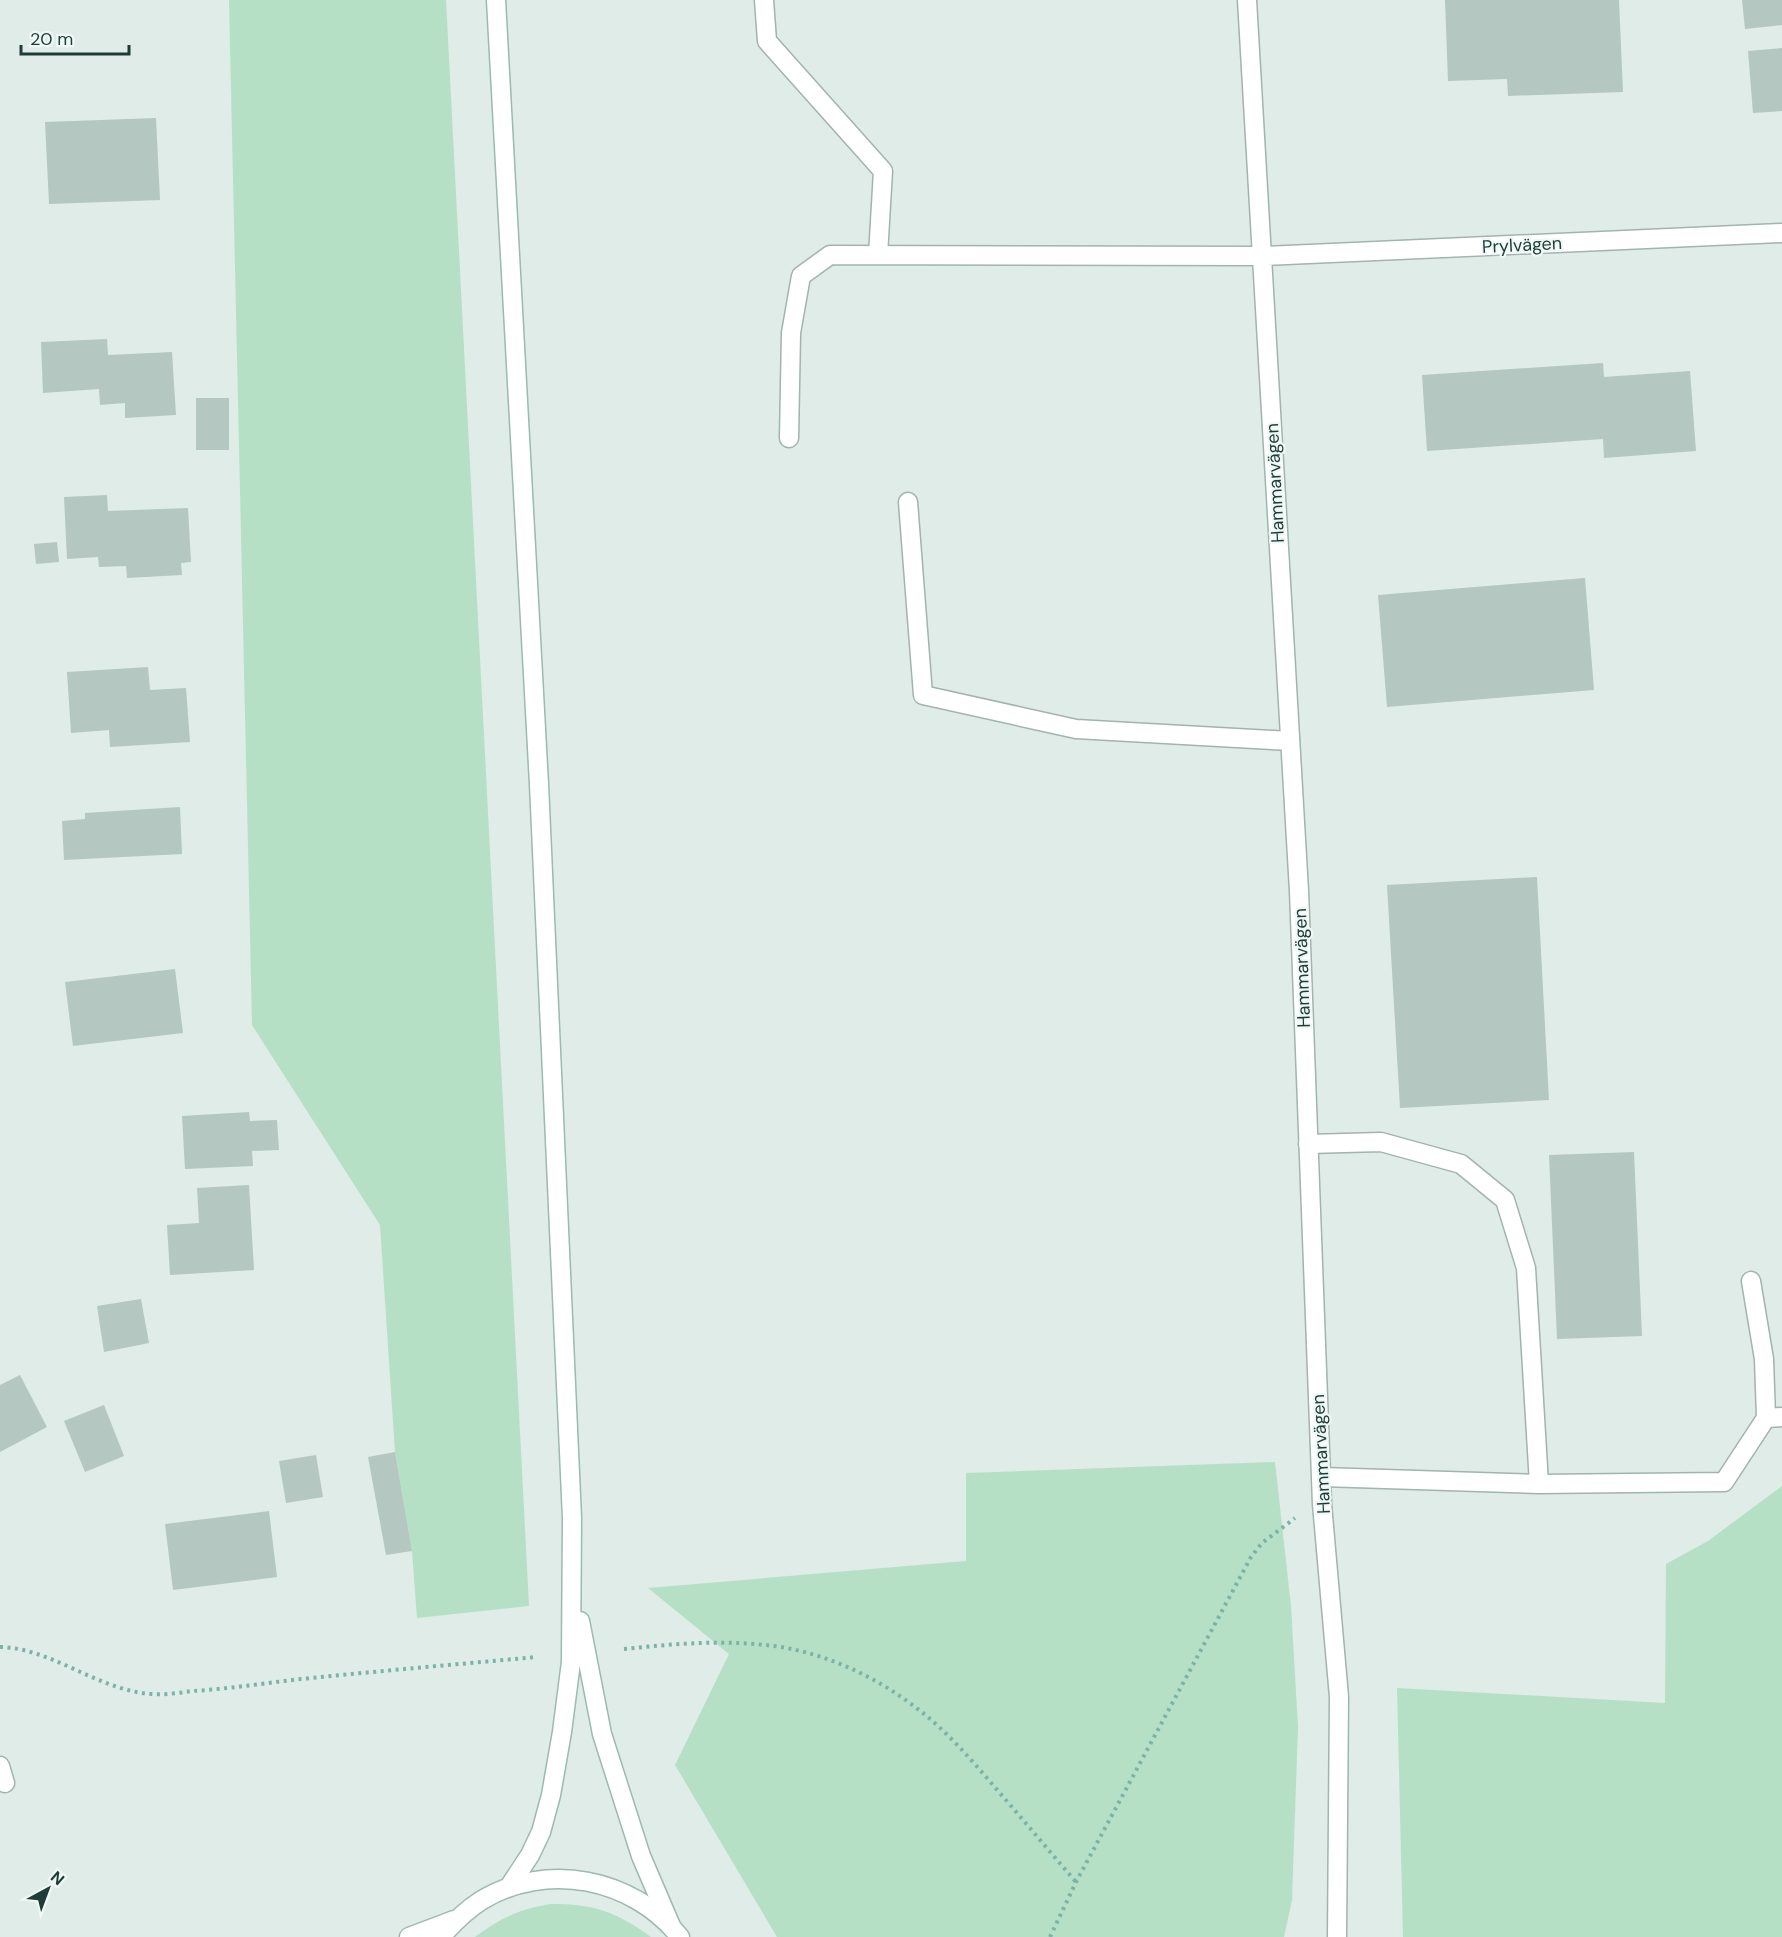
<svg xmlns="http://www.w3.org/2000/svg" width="1782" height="1937" viewBox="0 0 1782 1937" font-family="'DM Sans',sans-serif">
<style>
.green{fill:#b5e0c5}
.building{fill:#b4c7c1}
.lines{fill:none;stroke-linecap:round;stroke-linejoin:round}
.lane-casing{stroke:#a1b4af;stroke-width:21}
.street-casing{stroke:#a1b4af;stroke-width:21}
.secondary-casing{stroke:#9cb9b2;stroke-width:21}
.path{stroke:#7cb3a8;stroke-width:4;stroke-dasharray:3 4.5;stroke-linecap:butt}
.lane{stroke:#fff;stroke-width:18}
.street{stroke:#fff;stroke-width:18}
.secondary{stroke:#fff;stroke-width:18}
.labels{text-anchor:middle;stroke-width:4.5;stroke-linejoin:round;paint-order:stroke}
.street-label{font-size:18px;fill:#1e3d39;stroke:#eff8f5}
</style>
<rect width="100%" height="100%" fill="#dfece7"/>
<path class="green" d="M229 0H446L529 1606 417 1618 412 1551 395 1452 380 1225 252 1025Z
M1275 1462 1291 1606 1298 1727 1292 1900 1284 1937H777L675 1765 729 1654 648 1588 966 1561V1473Z
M1782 1486V1937H1403L1397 1688 1665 1703 1666 1564 1708 1541Z
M550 1904C594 1904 615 1911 651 1937H475C502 1917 518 1910 550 1904Z"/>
<path class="building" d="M1445 0H1619L1623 92 1508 96 1507 79 1448 81Z
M1742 0H1782V25L1745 29Z
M1782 48V111L1753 113 1748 51Z
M156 118 160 200 49 204 45 122Z
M107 339 108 355 172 352 176 415 125 418V403L100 405 99 389 43 393 41 342Z
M1603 363 1604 377 1690 371 1696 451 1604 458 1603 439 1427 451 1422 375Z
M196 398H229V450H196Z
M107 495 108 511 188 508 191 562 181 563 182 575 127 578 126 566 99 567 98 557 67 559 64 497Z
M57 542 59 562 36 564 34 544Z
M1585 578 1594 690 1387 707 1378 595Z
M148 667 150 690 186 688 190 742 110 747 109 730 71 733 67 672Z
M180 807 182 854 64 860 62 821 85 819V813Z
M1537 877 1549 1100 1400 1108 1387 885Z
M175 969 183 1033 73 1046 65 982Z
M249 1112 250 1121 277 1120 279 1150 252 1151 253 1166 185 1169 182 1116Z
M1634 1152 1642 1336 1557 1339 1549 1155Z
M249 1185 254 1270 170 1275 167 1225 199 1223 197 1188Z
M141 1299 149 1343 104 1352 97 1306Z
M20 1375 47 1427 0 1452V1385Z
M104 1405 124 1456 85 1472 64 1421Z
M395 1452 412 1551 386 1555 368 1457Z
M316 1455 323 1497 286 1503 279 1461Z
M269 1511 277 1577 173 1590 165 1524Z"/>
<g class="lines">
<g class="lane-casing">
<path id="lane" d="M764 0 767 41 883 171 878 255
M789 438 791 333 801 276 830 255 1262 256
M908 502 923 695 1076 729 1290 741
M1308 1144 1381 1142 1461 1164 1505 1200 1526 1268 1539 1484
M1751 1281 1764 1359 1766 1418
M1322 1477 1539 1484 1724 1482 1766 1418 1782 1417"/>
</g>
<g class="street-casing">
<path id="street" d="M1247 0 1299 891 1322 1504 1339 1697 1337 1937
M1262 256 1782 233
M0 1766 5 1783"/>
</g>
<g class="secondary-casing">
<path id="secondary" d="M496 0 539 784 572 1518 571 1662 562 1732 551 1795 541 1832 530 1855 509 1887
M580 1621 602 1734 641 1856 671 1926
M409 1937 454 1920
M441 1937C453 1923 466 1910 482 1900 547 1861 633 1878 680 1937"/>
</g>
<path class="path" d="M0 1647C52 1648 97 1690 151 1694 165 1695 179 1693 192 1691 229 1689 265 1683 301 1679 380 1671 459 1664 537 1657
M624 1649C671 1644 718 1640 765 1645 820 1650 876 1676 919 1710 949 1733 974 1763 999 1792 1025 1822 1050 1852 1076 1882
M1050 1937 1076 1882 1251 1557 1262 1543 1295 1518"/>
<use href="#lane" class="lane"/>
<use href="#street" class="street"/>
<use href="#secondary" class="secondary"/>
</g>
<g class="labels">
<g class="street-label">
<text transform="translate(1522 245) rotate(-3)" y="6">Prylvägen</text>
<text transform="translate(1275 483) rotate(-93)" y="6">Hammarvägen</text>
<text transform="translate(1302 968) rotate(-92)" y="6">Hammarvägen</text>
<text transform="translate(1321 1454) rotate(-93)" y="6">Hammarvägen</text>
</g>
</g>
<g transform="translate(48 1889) rotate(41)" stroke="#eff8f5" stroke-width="4.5" paint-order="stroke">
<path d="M0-4.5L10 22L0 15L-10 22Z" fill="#1e3d39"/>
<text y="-9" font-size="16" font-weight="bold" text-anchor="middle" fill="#1e3d39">N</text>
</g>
<path d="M21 45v9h108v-9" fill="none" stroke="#1e3d39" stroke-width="3"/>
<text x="30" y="45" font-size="18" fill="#1e3d39" stroke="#eff8f5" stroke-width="4.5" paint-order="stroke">20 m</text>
</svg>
